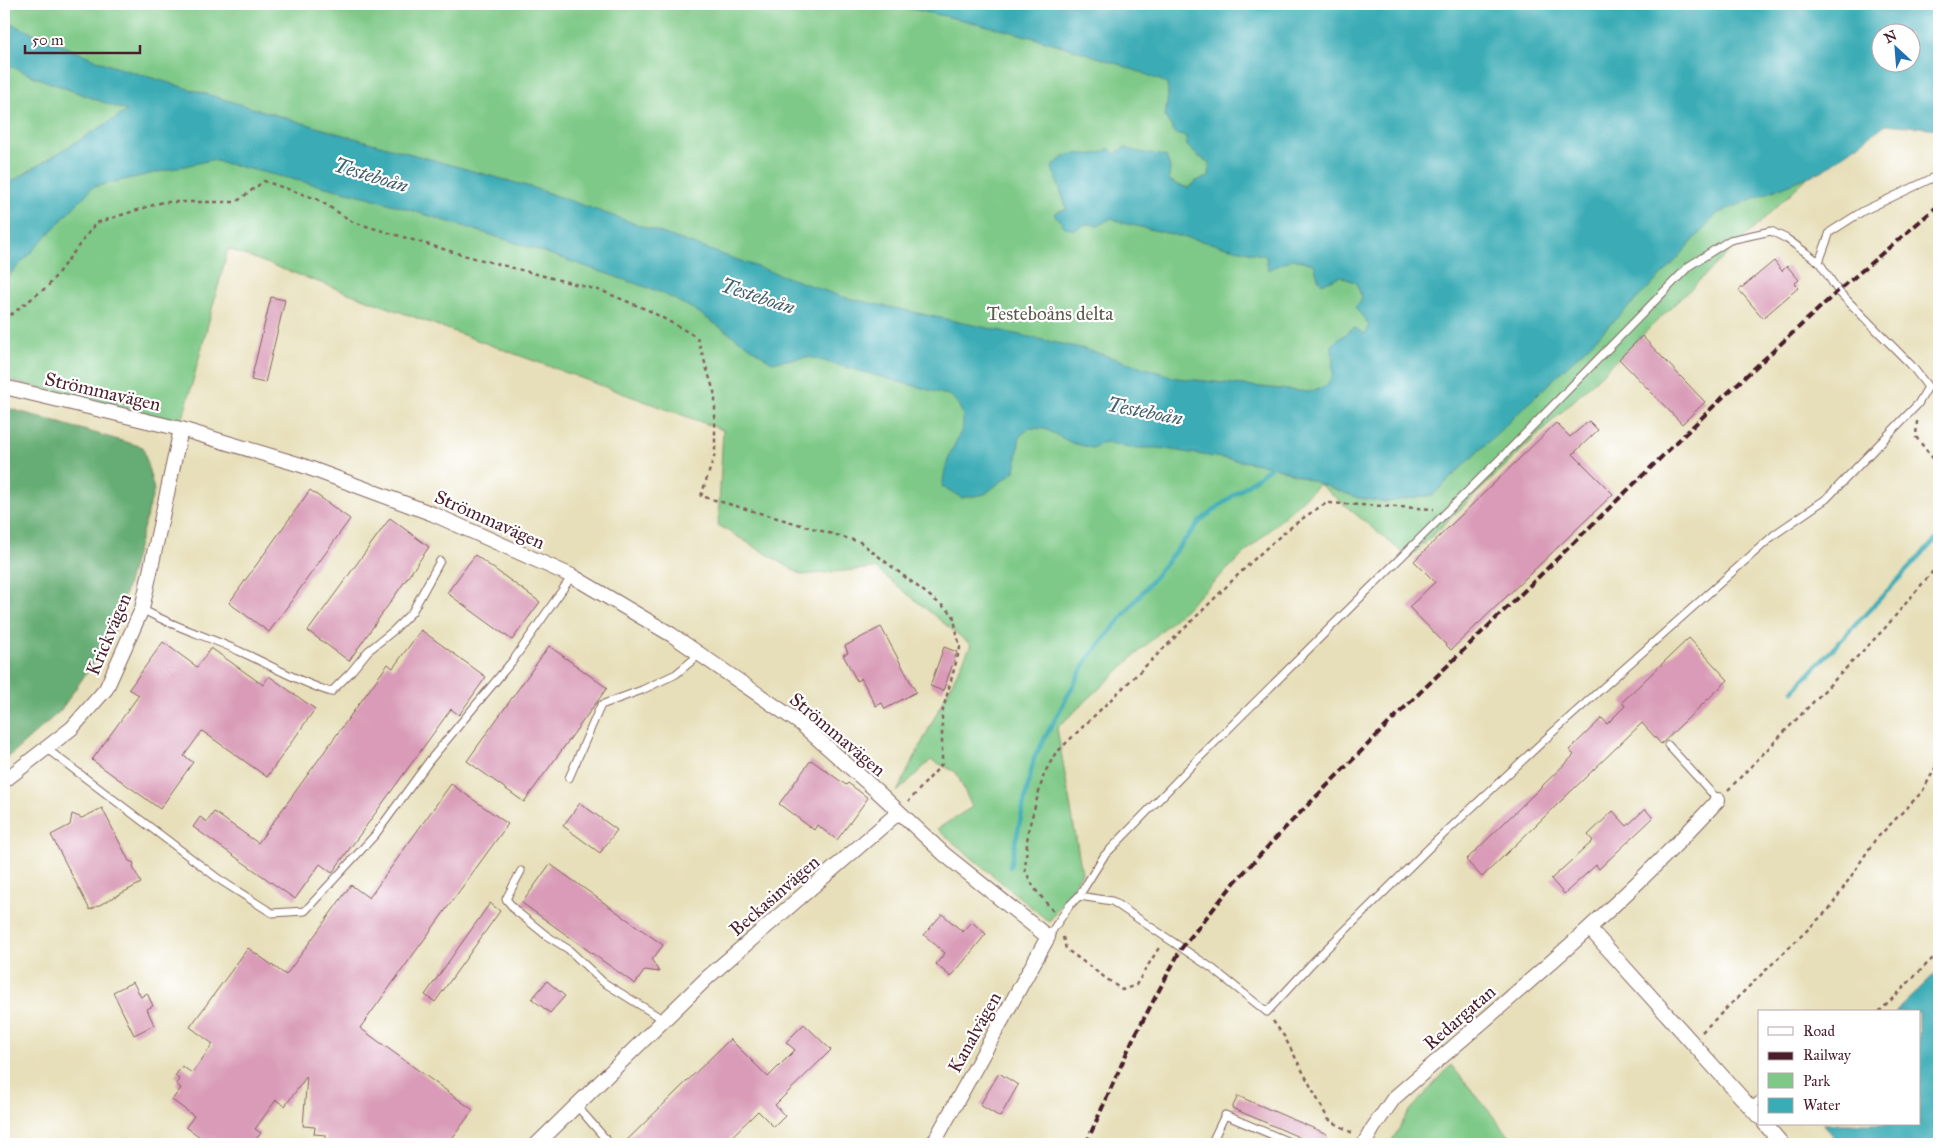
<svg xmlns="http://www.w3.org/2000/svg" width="1943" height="1148" viewBox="0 0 1943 1148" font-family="'IM FELL Great Primer',serif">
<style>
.green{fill:#7ec987;stroke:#647459;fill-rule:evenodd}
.forest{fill:#66ad74;stroke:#586650}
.water{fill:#3aacb5;stroke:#426670;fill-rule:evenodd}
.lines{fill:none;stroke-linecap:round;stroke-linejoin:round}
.stream{stroke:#3aacb5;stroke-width:4.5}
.building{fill:#d99bb7}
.service-casing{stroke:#81625d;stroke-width:9}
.minor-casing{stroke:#81625d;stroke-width:16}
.path{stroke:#81625d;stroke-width:2.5;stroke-dasharray:4 4;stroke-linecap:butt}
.service{stroke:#fff;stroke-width:7}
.minor{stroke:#fff;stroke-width:14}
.rail{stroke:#4a1f2b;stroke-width:4;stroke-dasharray:8 4;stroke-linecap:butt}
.labels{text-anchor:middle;stroke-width:4.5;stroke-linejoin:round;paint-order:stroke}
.park-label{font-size:19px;fill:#5c5a4b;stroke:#fff}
.street-label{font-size:19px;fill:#4a1f2b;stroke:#fff}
.water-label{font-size:20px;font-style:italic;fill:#435e69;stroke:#fff}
</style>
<rect width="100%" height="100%" fill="#fff"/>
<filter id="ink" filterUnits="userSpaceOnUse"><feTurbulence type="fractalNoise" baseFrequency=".02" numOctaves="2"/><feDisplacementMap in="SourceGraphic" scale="10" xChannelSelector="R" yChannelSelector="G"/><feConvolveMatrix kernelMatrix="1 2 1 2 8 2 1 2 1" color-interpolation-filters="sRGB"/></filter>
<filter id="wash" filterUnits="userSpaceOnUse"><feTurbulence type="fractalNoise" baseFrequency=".0096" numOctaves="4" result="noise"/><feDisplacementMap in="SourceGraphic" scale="20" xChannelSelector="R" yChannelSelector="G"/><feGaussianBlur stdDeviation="1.12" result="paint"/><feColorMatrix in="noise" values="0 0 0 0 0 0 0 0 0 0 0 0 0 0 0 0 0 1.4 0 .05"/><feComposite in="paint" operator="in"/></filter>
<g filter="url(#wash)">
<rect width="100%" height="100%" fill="#e7dfb9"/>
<path class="green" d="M4 4H1939L1927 63 1409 558 1319 484 1057 728 1082 873 1049 922 937 829 972 807 956 772 931 760 897 792 971 645 875 568 802 575 718 525 723 430 228 249 182 422 4 379ZM1880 32H1910V62H1880Z
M1451 1065 1516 1144H1390L1408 1113Z"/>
<path class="forest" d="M4 407 143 447 154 490 114 633 60 711 4 761Z"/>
<path class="water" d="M887 4H1939V129L1886 124 1822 171 1718 213 1668 269 1433 495 1386 502 1358 498 1272 466 1159 448H1129L1105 442 1092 448 1072 443 1045 429 1030 428 1020 436 1015 471 985 494 962 498 942 486C944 479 944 470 947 463 954 437 977 423 951 396L809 357 772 362 693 309 660 292 520 244 368 197 211 160 93 187 4 281V186L127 111 35 77 4 63V21L109 65 340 134 534 188 843 297 1085 349 1177 378 1309 392 1327 385 1333 374 1332 344 1354 328 1365 334 1369 325 1355 307 1360 303 1362 298 1356 283 1340 276 1322 284 1319 281 1314 264 1293 259 1268 270 1266 256 1123 223 1112 218 1099 225 1086 224 1075 230 1065 227 1054 214 1059 211 1067 209 1052 167C1075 141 1087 164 1109 148L1115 154 1125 147C1139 154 1150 153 1166 156L1170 167 1169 180 1178 185 1189 188 1196 181 1209 177 1210 163 1198 156 1187 146 1186 137 1176 134 1165 117 1168 95 1167 83C1076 45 982 23 887 4ZM1880 32H1910V62H1880Z
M1939 970V1144H1839L1823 1124H1919V1012H1895Z"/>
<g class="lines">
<path class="stream" d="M1793 691 1939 536
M1010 867 1034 758 1087 660 1201 520 1272 466"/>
</g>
<g id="blocks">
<path class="building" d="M1774 261 1782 271 1787 266 1799 280 1794 284 1798 288 1763 318 1739 290Z
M271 297 285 300 265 383 251 380Z
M1642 336 1705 402 1682 424 1619 359Z
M1589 421 1598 430 1573 454 1613 494 1451 650 1409 607 1435 582 1414 561 1556 423 1570 437Z
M310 490 350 519 269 632 229 603Z
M390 518 429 547 349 661 308 631Z
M475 555 540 602 512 640 447 593Z
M881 627 916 692 885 709 882 703 876 706 861 678 857 681 843 655 848 653 845 646Z
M421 630 486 677 459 715 451 709 332 873 320 864 295 899 193 827 200 817 207 822 214 812 258 843 388 664 393 668Z
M1689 638 1728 680 1661 744 1642 723 1482 877 1466 860 1574 755 1569 750 1602 718 1607 724 1625 706 1622 702Z
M163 642 197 667 211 648 263 685 269 676 315 709 267 777 202 731 184 756 193 762 160 809 92 760 139 695 129 689Z
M549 646 607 688 524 802 467 761Z
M944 647 957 652 943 691 930 686Z
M811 760 846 785 848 783 868 798 837 840 817 825 814 830 779 804Z
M451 784 508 824 360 1028 473 1110 448 1144H342L326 1143V1135L314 1134 315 1127 303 1126 307 1076 285 1106 276 1100 255 1129 261 1133 252 1144H210L186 1127 194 1116 172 1100 181 1088 176 1084 179 1079 175 1076 182 1066 192 1073 213 1044 190 1027 248 948 286 975 351 885 369 898Z
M580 803 617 830 600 853 563 826Z
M102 808 129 861 134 863 133 867 141 883 90 910 51 835 70 825 72 814 82 818Z
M1645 809 1653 818 1599 869 1596 865 1564 894 1551 879 1593 841 1588 835 1613 811 1627 826Z
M550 864 663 945 652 960 659 972 645 970 635 984 522 903Z
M490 903 500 911 435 1002 425 995Z
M942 914 963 932 972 922 986 934 951 977 936 964 945 953 924 935Z
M547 981 565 996 550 1013 532 999Z
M133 982 141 997 147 993 153 1006 147 1009 154 1025 134 1035 113 992Z
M804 1024 831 1050 775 1105 785 1116 774 1127 758 1111 724 1144H623L730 1039 768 1077 795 1050 786 1042Z
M999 1073 1018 1085 1000 1117 980 1105Z
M1238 1096 1327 1134 1323 1144H1315L1232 1108Z"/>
</g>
</g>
<g filter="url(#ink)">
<use href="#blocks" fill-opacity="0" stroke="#81625d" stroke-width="1"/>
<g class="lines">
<g class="service-casing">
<path id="service" d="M1819 262 1830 232 1863 211 1939 175
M142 609C173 627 207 636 239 651 269 664 298 682 331 692L350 673 368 651 393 631 412 612 440 561
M1668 745 1718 800
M47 749 220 880 272 913 305 911 375 835 430 760 514 659 572 576
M569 778 601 705 642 690 676 674 700 654
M521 871 506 899 516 911 547 936 568 949 603 982 664 1020
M1048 937 1069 906 1079 896 1104 856 1201 756 1513 446 1689 266 1730 240 1771 231 1787 239 1819 262 1838 291 1911 365 1928 387 1918 404 1826 499 1775 534 1552 733 1433 844 1314 961 1267 1012 1213 969 1112 901 1079 896
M576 1105 610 1144
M1751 1107 1759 1100
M1211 1144 1225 1115 1294 1144"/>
</g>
<g class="minor-casing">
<path id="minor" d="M4 387 181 429 301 465 433 514 572 576 672 635 801 724 878 792 944 854 1048 937 933 1144
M4 781 72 728 106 689 142 609 181 429
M1590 929 1759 1117
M1765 1124 1782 1144
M537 1144 708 977 899 812
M1364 1144 1373 1128 1394 1098C1505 1002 1619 909 1718 800"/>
</g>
<path class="path" d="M4 320 48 286 96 223 163 202H236L264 181 317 199 353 222 463 255 602 291 650 311 697 337 715 395V454L701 496 860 542 953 614 960 648 942 713V764L909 801
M1917 421 1916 437 1939 466
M1728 790 1885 628 1939 564
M1053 911 1034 888 1025 870 1028 831 1044 774 1055 754C1104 706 1154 658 1203 610 1238 575 1283 527 1327 503L1434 509
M1063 937 1066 949 1122 990 1136 985 1160 946
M1879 1012 1939 952
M1273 1021 1284 1036 1328 1119 1354 1134
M1702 1032 1830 908 1875 840 1922 792 1939 761"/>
<use href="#service" class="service"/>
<use href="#minor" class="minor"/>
<path class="rail" d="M1086 1144 1132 1041 1181 949 1235 882 1286 827 1399 713 1720 400 1838 291 1939 205"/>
</g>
</g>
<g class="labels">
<g class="park-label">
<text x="1050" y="320">Testeboåns delta</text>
</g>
<g class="street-label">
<text transform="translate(103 391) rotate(13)" y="7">Strömmavägen</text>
<text transform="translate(490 519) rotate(24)" y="7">Strömmavägen</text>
<text transform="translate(108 634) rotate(-67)" y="7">Krickvägen</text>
<text transform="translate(838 734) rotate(40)" y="7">Strömmavägen</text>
<text transform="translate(774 895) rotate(-41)" y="7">Beckasinvägen</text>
<text transform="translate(1459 1017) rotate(-41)" y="7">Redargatan</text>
<text transform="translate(974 1032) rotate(-61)" y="7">Kanalvägen</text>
</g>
<g class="water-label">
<text transform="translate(371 175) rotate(17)" y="7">Testeboån</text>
<text transform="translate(758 296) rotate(18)" y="7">Testeboån</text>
<text transform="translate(1145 411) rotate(11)" y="7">Testeboån</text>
</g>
</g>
<rect width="1943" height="1148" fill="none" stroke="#fff" stroke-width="20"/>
<rect x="1758" y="1010" width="162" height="115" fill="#ffffff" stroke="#b7a5aa"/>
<rect x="1768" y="1027" width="25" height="8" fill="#ffffff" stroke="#b7a5aa"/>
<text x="1803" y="1036" font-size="15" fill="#4a1f2b">Road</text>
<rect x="1768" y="1052" width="25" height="8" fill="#4a1f2b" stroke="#b7a5aa"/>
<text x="1803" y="1060" font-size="15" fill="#4a1f2b">Railway</text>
<rect x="1768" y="1073" width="25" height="15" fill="#7ec987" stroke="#b7a5aa"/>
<text x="1803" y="1086" font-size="15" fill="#4a1f2b">Park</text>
<rect x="1768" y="1098" width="25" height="15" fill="#3aacb5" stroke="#b7a5aa"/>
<text x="1803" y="1110" font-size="15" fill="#4a1f2b">Water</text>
<g transform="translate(1896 48) rotate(334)"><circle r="24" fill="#ffffff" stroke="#b7a5aa"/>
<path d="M0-4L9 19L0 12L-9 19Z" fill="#1f6fb2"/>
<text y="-8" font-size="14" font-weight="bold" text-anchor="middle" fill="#4a1f2b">N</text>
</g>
<path d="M25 45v8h115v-8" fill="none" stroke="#4a1f2b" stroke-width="2.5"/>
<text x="32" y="45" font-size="15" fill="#4a1f2b" stroke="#ffffff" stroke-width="4" paint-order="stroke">50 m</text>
</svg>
